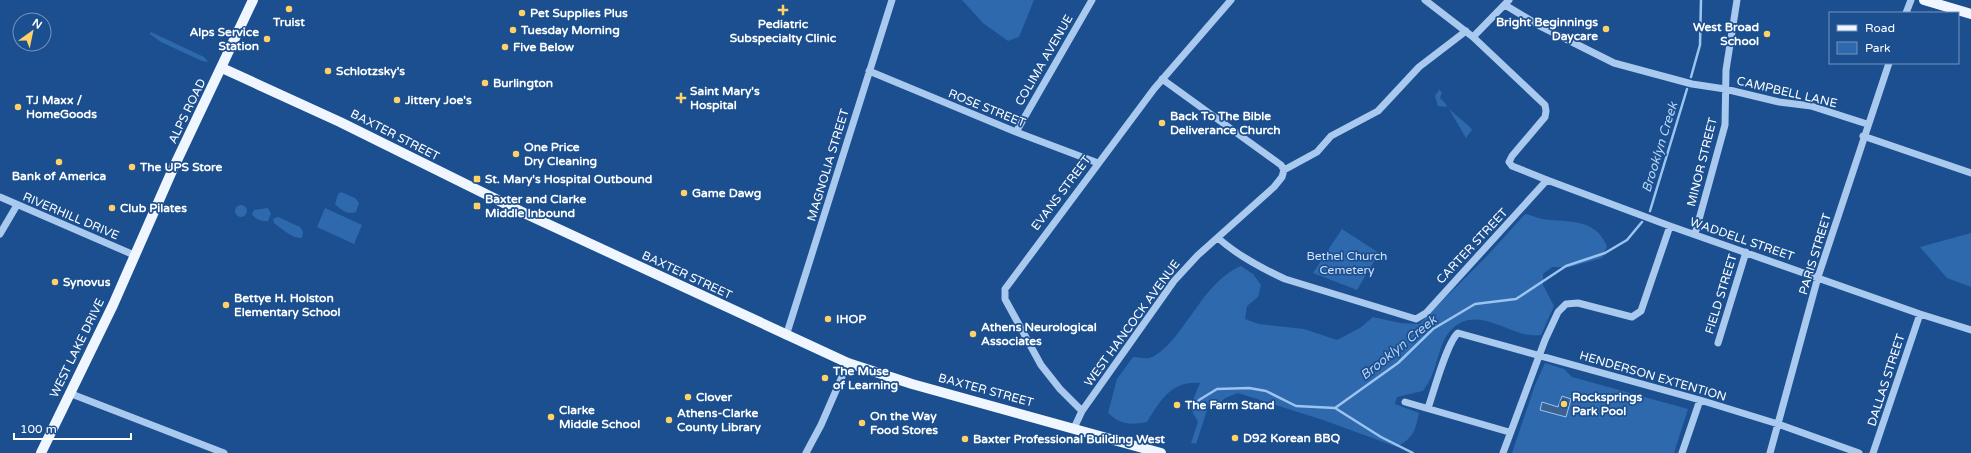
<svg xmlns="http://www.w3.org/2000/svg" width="1971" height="453" viewBox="0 0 1971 453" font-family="'Varela Round',sans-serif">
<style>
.green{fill:#2e69ad}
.water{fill:#3c6290;stroke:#9cc4f0}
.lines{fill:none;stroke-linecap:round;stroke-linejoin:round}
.stream{stroke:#9cc4f0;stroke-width:2.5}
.minor{stroke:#a9c9ee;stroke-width:7}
.major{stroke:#f0f6ff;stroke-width:10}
.poi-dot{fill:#ffd166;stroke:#1b4f8f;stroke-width:1.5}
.labels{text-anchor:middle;stroke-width:3.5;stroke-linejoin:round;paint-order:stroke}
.poi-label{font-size:12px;font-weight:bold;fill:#fff;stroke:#1b4f8f;text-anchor:start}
.street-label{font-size:12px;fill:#fff;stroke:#1b4f8f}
.park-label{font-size:12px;fill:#cfe3fa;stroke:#1b4f8f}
.water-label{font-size:13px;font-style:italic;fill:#b5d3f5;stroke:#1b4f8f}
</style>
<rect width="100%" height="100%" fill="#1b4f8f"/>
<path class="green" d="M962 0H1034L1019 37 1008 41 983 23Z
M151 32 204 57 208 62 202 61 161 42 150 34Z
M1439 90 1442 92 1440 98 1447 105 1446 107 1438 106 1435 96Z
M1449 109 1471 128 1472 130 1466 138Z
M341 192 355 198 359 203 356 212C347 215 341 210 335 204L338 194Z
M235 211a6 6 0 1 1 12 0a6 6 0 1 1-12 0Z
M268 208 271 214 268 221C262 222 255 219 252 214L254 210Z
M325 208 362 225 354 244 317 227Z
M1525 214C1531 215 1537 218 1543 219 1569 223 1594 217 1607 246L1602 258 1570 267H1552L1543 274V285L1554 306 1541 335C1511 340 1479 302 1451 330 1440 341 1438 362 1432 375 1430 381 1426 386 1423 391L1397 397 1395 404 1419 413C1415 431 1414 437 1397 447L1323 420 1238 393 1225 398 1219 404 1210 401 1196 444 1191 443 1198 422 1190 407 1200 383C1171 381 1161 400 1147 422 1130 425 1121 425 1108 413L1117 379 1133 357C1138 357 1144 359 1149 358 1169 354 1196 305 1210 290 1219 280 1229 271 1241 266L1253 274 1261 285 1258 297 1247 306 1245 319 1259 324 1304 329 1337 340 1360 328 1373 317 1400 323 1419 324 1487 256Z
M278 217 300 227 303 232 302 238C293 239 280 228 274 223L273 219Z
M1342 229 1379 253 1357 290 1313 273Z
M1971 233V287L1947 278 1920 247Z
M1545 363 1564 369 1572 377 1688 409 1674 453H1512L1535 385Z"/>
<path class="water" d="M1562 396 1571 399 1566 417 1540 410 1542 402 1558 407Z"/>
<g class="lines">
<path class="stream" d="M1691 77 1700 45 1701 0
M1650 211 1687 89
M1195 406 1199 400 1217 389 1249 388 1266 391 1296 406 1335 408 1381 437 1413 453
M1335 408 1398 363 1433 329 1475 304 1516 299 1566 266 1605 253 1627 240 1642 222"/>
<path class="minor" d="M1425 0 1473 37 1545 105 1546 111 1545 117 1512 156 1509 162 1512 166 1547 180 1670 226 1920 314 1971 330
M1505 5 1540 26 1614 63 1692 84 1725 89 1779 102 1811 106 1867 124
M1906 13 1911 0
M1473 37 1509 0
M869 71 1016 132 1098 163
M1162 79 1281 165 1284 170
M1016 132 1092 0
M1863 136 1971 173
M1284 170 1317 152 1331 136 1378 111 1419 67 1466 31
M0 197 134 255
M0 234 17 205
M1695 234 1725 125 1726 70 1737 0
M1218 238C1237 255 1261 268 1285 279L1416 319 1426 313 1547 180
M786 336 892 0
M1718 343 1746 252
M69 393 224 453
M1405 402 1509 432
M1428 408C1434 391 1447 342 1458 333L1700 400 1778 424 1859 453
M1082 411 1060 389 1041 365 1005 299V289L1154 89 1231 0
M1074 428 1082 411 1174 281 1198 255 1274 187 1282 177 1284 170
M806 453 821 425 848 363
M1503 453 1545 340 1558 312 1566 304 1578 303 1632 317 1641 311 1670 226
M1682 453 1700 400
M1770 453 1818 277 1889 63
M1873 453 1920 314"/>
<path class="major" d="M1924 0 1971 14
M222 68 340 122 524 213 848 363 912 384 1161 453
M41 453 113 305 172 171 253 0"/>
</g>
<g class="poi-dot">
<circle cx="289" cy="9" r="4"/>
<path d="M781 4h4v4h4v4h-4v4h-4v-4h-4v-4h4z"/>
<circle cx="522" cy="13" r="4"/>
<circle cx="1606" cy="29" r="4"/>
<circle cx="513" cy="30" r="4"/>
<circle cx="1767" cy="34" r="4"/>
<circle cx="267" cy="39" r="4"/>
<circle cx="505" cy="47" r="4"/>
<circle cx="328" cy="71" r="4"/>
<circle cx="485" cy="83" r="4"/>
<path d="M679 92h4v4h4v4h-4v4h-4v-4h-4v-4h4z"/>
<circle cx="397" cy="100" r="4"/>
<circle cx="18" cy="107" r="4"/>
<circle cx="1162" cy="123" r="4"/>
<circle cx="516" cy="154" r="4"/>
<circle cx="59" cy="162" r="4"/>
<circle cx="132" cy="167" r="4"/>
<rect x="473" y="175" width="8" height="8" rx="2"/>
<circle cx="684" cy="193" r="4"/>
<rect x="473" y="202" width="8" height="8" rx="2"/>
<circle cx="112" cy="208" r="4"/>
<circle cx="55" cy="282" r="4"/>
<circle cx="226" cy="305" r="4"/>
<circle cx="828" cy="319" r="4"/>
<circle cx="973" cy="334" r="4"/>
<circle cx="825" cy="378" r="4"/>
<circle cx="688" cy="397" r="4"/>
<circle cx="1564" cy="404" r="4"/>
<circle cx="1177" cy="405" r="4"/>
<circle cx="551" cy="417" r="4"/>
<circle cx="669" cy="420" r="4"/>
<circle cx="862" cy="423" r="4"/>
<circle cx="1235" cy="438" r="4"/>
<circle cx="965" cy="439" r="4"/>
</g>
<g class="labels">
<g class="poi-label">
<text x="530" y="17">Pet Supplies Plus</text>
<text x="289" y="26" text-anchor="middle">Truist</text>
<text x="1598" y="26" text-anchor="end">Bright Beginnings<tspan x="1598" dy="14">Daycare</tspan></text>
<text x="783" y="28" text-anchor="middle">Pediatric<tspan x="783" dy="14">Subspecialty Clinic</tspan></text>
<text x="1759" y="31" text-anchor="end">West Broad<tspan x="1759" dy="14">School</tspan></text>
<text x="521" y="34">Tuesday Morning</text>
<text x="259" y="36" text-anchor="end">Alps Service<tspan x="259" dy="14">Station</tspan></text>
<text x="513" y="51">Five Below</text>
<text x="336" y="75">Schlotzsky's</text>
<text x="493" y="87">Burlington</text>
<text x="690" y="95">Saint Mary's<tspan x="690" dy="14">Hospital</tspan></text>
<text x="26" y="104">TJ Maxx /<tspan x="26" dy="14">HomeGoods</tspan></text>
<text x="405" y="104">Jittery Joe's</text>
<text x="1170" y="120">Back To The Bible<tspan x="1170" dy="14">Deliverance Church</tspan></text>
<text x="524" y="151">One Price<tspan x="524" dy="14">Dry Cleaning</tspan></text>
<text x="140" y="171">The UPS Store</text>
<text x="59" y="180" text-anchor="middle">Bank of America</text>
<text x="485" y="183">St. Mary's Hospital Outbound</text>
<text x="692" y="197">Game Dawg</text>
<text x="485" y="203">Baxter and Clarke<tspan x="485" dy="14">Middle Inbound</tspan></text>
<text x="120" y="212">Club Pilates</text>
<text x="63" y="286">Synovus</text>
<text x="234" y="302">Bettye H. Holston<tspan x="234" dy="14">Elementary School</tspan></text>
<text x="836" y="323">IHOP</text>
<text x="981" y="331">Athens Neurological<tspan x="981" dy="14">Associates</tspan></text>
<text x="833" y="375">The Muse<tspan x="833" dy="14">of Learning</tspan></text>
<text x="696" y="401">Clover</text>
<text x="1572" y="401">Rocksprings<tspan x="1572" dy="14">Park Pool</tspan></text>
<text x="1185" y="409">The Farm Stand</text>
<text x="559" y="414">Clarke<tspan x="559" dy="14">Middle School</tspan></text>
<text x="677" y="417">Athens-Clarke<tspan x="677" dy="14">County Library</tspan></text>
<text x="870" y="420">On the Way<tspan x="870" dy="14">Food Stores</tspan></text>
<text x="1243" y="442">D92 Korean BBQ</text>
<text x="973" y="443">Baxter Professional Building West</text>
</g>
<g class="street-label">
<text transform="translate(1044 60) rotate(-60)" y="4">COLIMA AVENUE</text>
<text transform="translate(1787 92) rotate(13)" y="4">CAMPBELL LANE</text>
<text transform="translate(987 108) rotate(22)" y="4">ROSE STREET</text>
<text transform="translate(187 111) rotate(-64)" y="4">ALPS ROAD</text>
<text transform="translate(395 135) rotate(27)" y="4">BAXTER STREET</text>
<text transform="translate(1702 162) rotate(-76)" y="4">MINOR STREET</text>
<text transform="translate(828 165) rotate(-73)" y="4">MAGNOLIA STREET</text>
<text transform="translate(1061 193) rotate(-53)" y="4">EVANS STREET</text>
<text transform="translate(71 216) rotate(23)" y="4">RIVERHILL DRIVE</text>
<text transform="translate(1742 239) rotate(19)" y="4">WADDELL STREET</text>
<text transform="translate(1472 246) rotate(-47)" y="4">CARTER STREET</text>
<text transform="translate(1815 254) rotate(-73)" y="4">PARIS STREET</text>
<text transform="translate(687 275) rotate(25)" y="4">BAXTER STREET</text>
<text transform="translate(1721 294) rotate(-73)" y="4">FIELD STREET</text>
<text transform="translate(1132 323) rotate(-54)" y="4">WEST HANCOCK AVENUE</text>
<text transform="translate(77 348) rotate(-64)" y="4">WEST LAKE DRIVE</text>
<text transform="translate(1653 376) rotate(16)" y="4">HENDERSON EXTENTION</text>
<text transform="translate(1886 380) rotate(-72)" y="4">DALLAS STREET</text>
<text transform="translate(986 390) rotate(15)" y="4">BAXTER STREET</text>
</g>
<g class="park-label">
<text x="1347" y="260">Bethel Church<tspan x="1347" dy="14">Cemetery</tspan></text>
</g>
<g class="water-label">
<text transform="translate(1659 147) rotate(-73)" y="5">Brooklyn Creek</text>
<text transform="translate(1398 347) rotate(-39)" y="5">Brooklyn Creek</text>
</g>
</g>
<rect x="1829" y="12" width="130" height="52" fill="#1b4f8f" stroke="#7695bc"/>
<rect x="1837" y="25" width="20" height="6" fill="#f0f6ff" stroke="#7695bc"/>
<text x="1865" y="32" font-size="12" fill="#ffffff">Road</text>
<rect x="1837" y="42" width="20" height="12" fill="#2e69ad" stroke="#7695bc"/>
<text x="1865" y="52" font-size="12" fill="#ffffff">Park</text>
<g transform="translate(32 32) rotate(33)"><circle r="19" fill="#1b4f8f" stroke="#7695bc"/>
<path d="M0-3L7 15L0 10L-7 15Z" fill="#ffd166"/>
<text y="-6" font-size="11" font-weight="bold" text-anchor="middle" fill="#ffffff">N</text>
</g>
<path d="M14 433v6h117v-6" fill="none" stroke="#ffffff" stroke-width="2"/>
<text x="20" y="433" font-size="12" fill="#ffffff" stroke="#1b4f8f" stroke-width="3" paint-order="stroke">100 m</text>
</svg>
